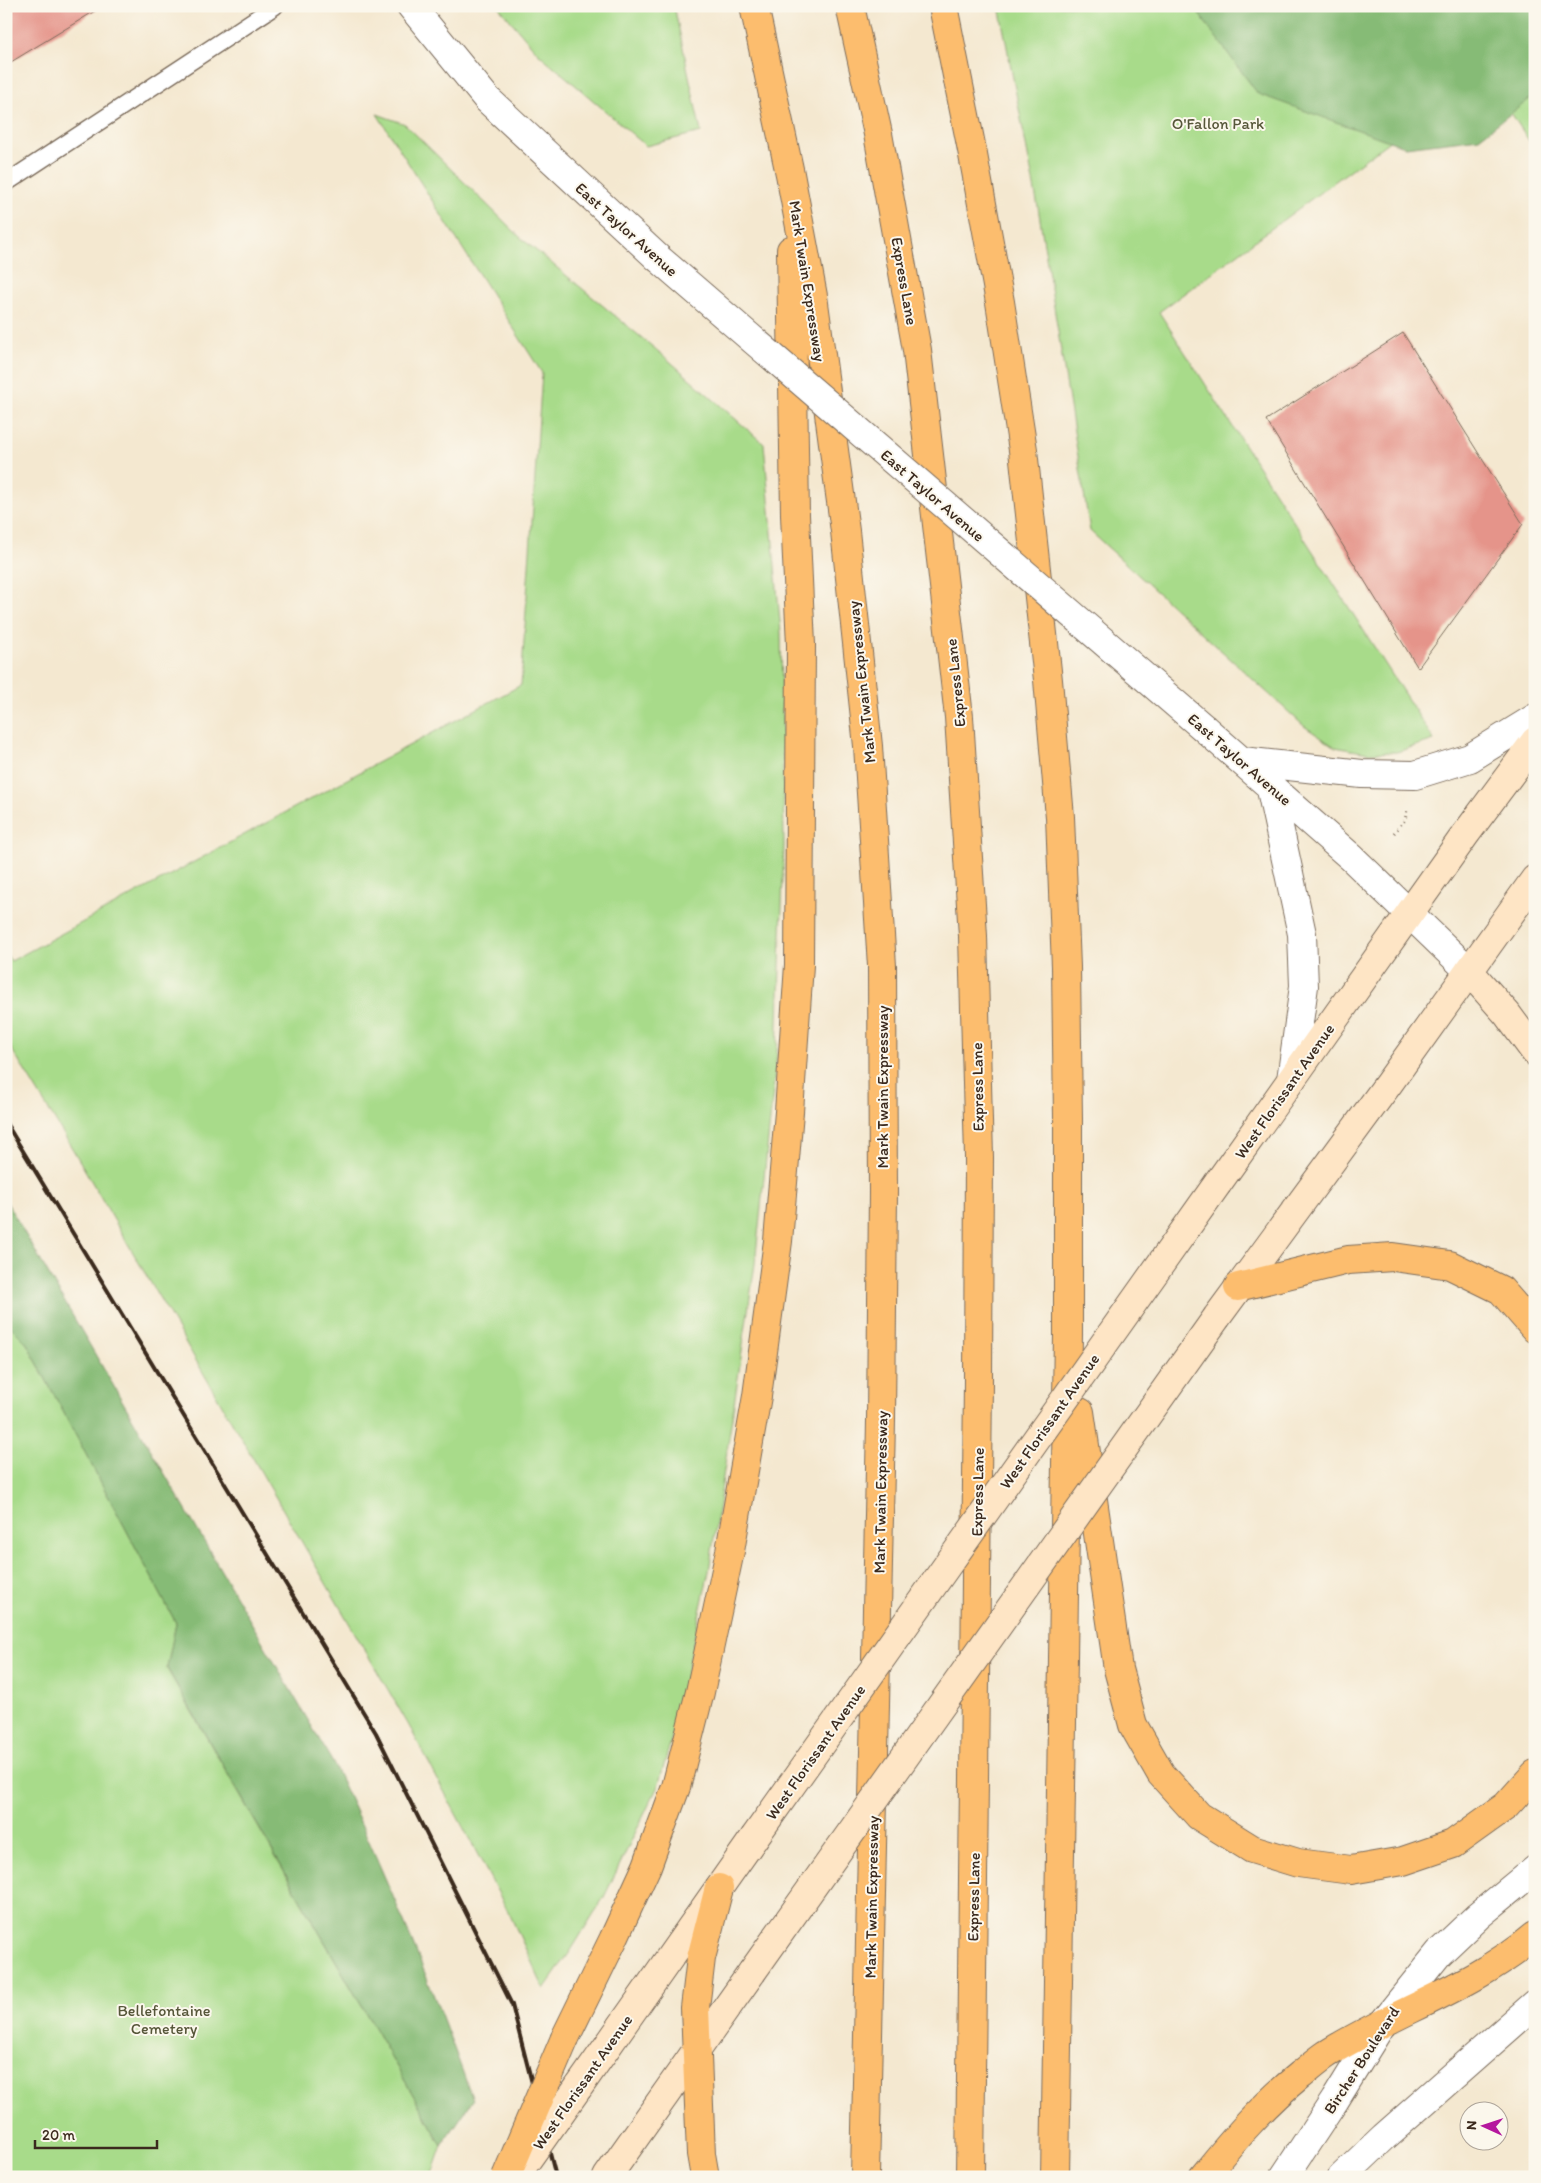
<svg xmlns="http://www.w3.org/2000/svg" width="1541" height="2183" viewBox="0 0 1541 2183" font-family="Itim,sans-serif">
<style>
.green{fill:#a8db8a;stroke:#728254}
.forest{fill:#86bb76;stroke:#60724a}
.building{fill:#e5948a}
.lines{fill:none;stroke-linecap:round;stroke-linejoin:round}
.service-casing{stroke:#7c6c5c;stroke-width:19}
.tertiary-casing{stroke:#7c6c5c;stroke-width:30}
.secondary-casing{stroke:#7c6c5c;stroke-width:30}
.motorway-casing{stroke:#7c6c5c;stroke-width:30}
.path{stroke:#7c6c5c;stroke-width:3;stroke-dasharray:1 4;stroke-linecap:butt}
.service{stroke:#fff;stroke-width:16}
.tertiary{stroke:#fff;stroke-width:28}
.secondary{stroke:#fee5c5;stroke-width:28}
.motorway{stroke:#fcbd6e;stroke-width:28}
.rail{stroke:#3b2a1e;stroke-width:4}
.tertiary-bridge-casing{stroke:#7c6c5c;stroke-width:30;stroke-linecap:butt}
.secondary-bridge-casing{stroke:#7c6c5c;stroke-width:30;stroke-linecap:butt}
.motorway-bridge-casing{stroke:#7c6c5c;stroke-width:30;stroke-linecap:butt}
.tertiary-bridge{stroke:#fff;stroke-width:28}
.secondary-bridge{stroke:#fee5c5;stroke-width:28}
.motorway-bridge{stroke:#fcbd6e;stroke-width:28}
.labels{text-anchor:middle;stroke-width:4;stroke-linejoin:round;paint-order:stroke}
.park-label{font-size:16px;fill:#565639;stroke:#fbf7ec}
.street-label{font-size:16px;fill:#3b2a1e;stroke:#fbf7ec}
</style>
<rect width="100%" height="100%" fill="#fbf7ec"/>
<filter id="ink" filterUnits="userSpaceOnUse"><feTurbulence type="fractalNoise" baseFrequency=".02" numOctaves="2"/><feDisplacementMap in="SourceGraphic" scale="10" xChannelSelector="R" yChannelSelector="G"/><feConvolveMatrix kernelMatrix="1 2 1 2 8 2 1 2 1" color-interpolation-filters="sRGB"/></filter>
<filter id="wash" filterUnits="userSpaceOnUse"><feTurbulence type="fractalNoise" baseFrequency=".0096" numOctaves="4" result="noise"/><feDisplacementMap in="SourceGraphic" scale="20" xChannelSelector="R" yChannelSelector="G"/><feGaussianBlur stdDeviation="1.12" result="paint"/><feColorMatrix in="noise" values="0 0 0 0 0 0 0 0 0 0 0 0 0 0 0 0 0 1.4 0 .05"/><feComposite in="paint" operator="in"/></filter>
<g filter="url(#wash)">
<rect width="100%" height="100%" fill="#f4e8d0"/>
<path class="green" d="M498 6H674L701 132 646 146 538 53Z
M999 6H1535V150L1484 71 1159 312 1434 740 1397 752 1368 753 1335 747 1304 726 1090 531 1038 207Z
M377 114 405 124 521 238 665 357 764 444 781 633 784 845 777 1053 755 1264 709 1571 674 1730 658 1786 604 1897 570 1952 544 1989 510 1915 408 1724 75 1153 6 1040V954L11 961 521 685 542 373Z
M6 1322 26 1342 176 1623 167 1669 442 2145 431 2177H6Z"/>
<path class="forest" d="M1193 6H1535V95L1479 138 1406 147 1258 94Z
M6 1201 333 1763C385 1873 432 1985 473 2100L442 2145 167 1668 176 1623 26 1342 6 1322Z"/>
<g id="blocks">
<path class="building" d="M6 6H103L6 65Z
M1403 333 1523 524 1418 668 1266 420Z"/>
</g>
</g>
<g filter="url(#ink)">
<use href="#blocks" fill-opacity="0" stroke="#7c6c5c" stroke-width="1"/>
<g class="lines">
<g class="service-casing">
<path id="service" d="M6 183 275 6"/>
</g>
<g class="tertiary-casing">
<path id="tertiary" d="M411 6 487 99 658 258
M1205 729 1352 858 1469 971
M1242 761 1362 774 1415 775 1470 758 1535 718
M1270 785 1302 934 1304 986 1291 1080
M1284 2177 1335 2100 1382 2024 1439 1953 1478 1916 1535 1869
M1342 2177 1384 2137 1535 2004"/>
</g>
<g class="secondary-casing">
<path id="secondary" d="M1469 971 1507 1014 1535 1052
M1218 1183 1465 835 1535 741
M1217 1317 1389 1083 1535 879
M578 2088 754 1838
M607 2177 752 1972"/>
</g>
<g class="motorway-casing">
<path id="motorway" d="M754 6 790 174 813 296 845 531 868 746 882 966 883 1191 881 1421 865 2177
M850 6 878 134 917 350 959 717 973 936 979 1157 978 1381 970 2177
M943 6 973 155 1000 302 1023 450 1048 680 1060 817 1066 967 1068 1119V1334L1055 2177
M1238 1287 1348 1260 1393 1257 1450 1265 1501 1290 1535 1329
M1080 1412 1118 1669 1133 1725 1161 1774 1199 1816 1252 1849 1298 1863 1351 1870 1403 1861 1453 1844 1506 1806 1535 1774
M565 2038 613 1940 647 1866 676 1787 700 1692 730 1551 757 1396 778 1241 789 1112 799 965 801 645 795 515 791 250
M705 2177 701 2154 695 2008 701 1958 719 1888
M1203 2177C1233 2140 1263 2105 1300 2075 1309 2068 1318 2060 1327 2054 1395 2011 1473 1988 1535 1935"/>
</g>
<path class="path" d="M1394 833 1405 820 1407 810"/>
<use href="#service" class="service"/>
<use href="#tertiary" class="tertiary"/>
<use href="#secondary" class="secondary"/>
<use href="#motorway" class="motorway"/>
<path class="rail" d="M6 1123 376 1733 512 2005 556 2177"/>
<g class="tertiary-bridge-casing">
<path id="tertiary-bridge" d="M658 258 1205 729"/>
</g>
<g class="secondary-bridge-casing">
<path id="secondary-bridge" d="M754 1838 1218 1183
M752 1972 1217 1317
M515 2177 578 2088"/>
</g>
<g class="motorway-bridge-casing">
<path id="motorway-bridge" d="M506 2177 565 2038"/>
</g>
<use href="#tertiary-bridge" class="tertiary-bridge"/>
<use href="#secondary-bridge" class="secondary-bridge"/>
<use href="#motorway-bridge" class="motorway-bridge"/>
</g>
</g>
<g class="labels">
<g class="park-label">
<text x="1218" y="129">O'Fallon Park</text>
<text x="164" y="2016">Bellefontaine<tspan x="164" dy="18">Cemetery</tspan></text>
</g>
<g class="street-label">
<text transform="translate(627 229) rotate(42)" y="6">East Taylor Avenue</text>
<text transform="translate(808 281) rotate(81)" y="6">Mark Twain Expressway</text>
<text transform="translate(905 281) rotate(80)" y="6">Express Lane</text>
<text transform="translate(933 495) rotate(41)" y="6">East Taylor Avenue</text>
<text transform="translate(861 682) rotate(-96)" y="6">Mark Twain Expressway</text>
<text transform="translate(955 683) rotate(-96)" y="6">Express Lane</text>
<text transform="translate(1240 759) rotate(41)" y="6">East Taylor Avenue</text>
<text transform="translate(882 1087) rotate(-90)" y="6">Mark Twain Expressway</text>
<text transform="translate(977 1087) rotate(-91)" y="6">Express Lane</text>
<text transform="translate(1284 1091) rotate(-55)" y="6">West Florissant Avenue</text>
<text transform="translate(1049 1421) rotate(-55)" y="6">West Florissant Avenue</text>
<text transform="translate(880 1492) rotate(-89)" y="6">Mark Twain Expressway</text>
<text transform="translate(977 1492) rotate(-89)" y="6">Express Lane</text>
<text transform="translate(815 1752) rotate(-55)" y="6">West Florissant Avenue</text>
<text transform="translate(871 1897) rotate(-89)" y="6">Mark Twain Expressway</text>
<text transform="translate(973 1897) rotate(-89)" y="6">Express Lane</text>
<text transform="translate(1361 2060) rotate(-57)" y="6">Bircher Boulevard</text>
<text transform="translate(582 2082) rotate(-55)" y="6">West Florissant Avenue</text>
</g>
</g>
<rect width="1541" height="2183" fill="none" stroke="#fbf7ec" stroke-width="25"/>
<g transform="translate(1484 2126) rotate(273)"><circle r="24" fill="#fbf7ec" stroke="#aea59a"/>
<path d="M0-4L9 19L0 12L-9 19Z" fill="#b5179e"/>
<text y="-8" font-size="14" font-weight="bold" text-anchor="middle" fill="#3b2a1e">N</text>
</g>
<path d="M35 2140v8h122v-8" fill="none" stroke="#3b2a1e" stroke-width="2.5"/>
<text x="42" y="2140" font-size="15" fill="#3b2a1e" stroke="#fbf7ec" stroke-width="4" paint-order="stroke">20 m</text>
</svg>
